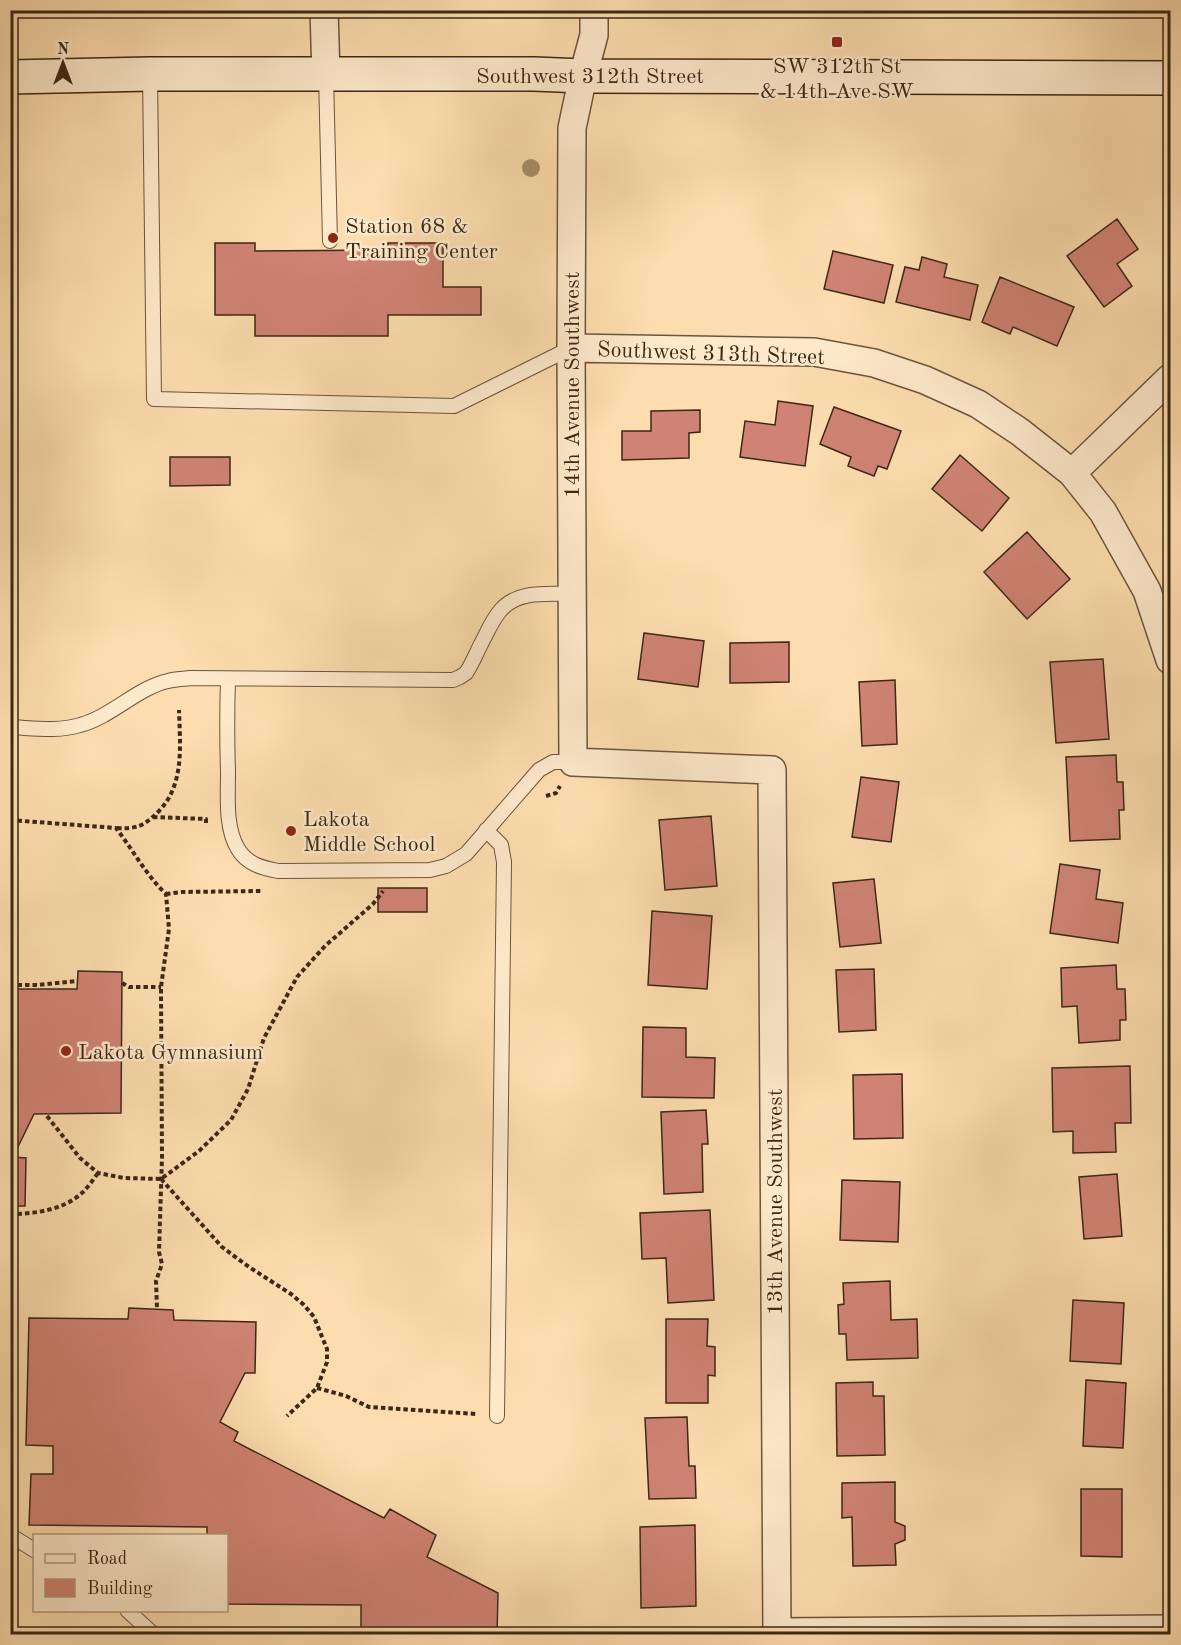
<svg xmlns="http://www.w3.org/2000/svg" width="1181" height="1645" viewBox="0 0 1181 1645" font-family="'Old Standard TT',serif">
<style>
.building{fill:#d08374;stroke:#3d2715;stroke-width:1.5}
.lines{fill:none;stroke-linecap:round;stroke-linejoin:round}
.lane-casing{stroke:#6d543c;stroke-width:16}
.street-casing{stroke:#6d543c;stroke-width:30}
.secondary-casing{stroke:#3d2715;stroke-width:36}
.path{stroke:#3d2715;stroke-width:4;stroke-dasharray:4.5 3;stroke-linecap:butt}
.lane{stroke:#fee9cb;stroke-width:14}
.street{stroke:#fee9cb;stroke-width:27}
.secondary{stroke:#fee9cb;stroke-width:33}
.tree{fill:#a78e6a}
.poi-dot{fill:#8f2418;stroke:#fee9cb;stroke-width:2}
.labels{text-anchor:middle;stroke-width:5;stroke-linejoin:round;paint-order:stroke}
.poi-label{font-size:22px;fill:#3d2715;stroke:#fee9cb;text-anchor:start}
.street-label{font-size:22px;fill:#3d2715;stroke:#fee9cb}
</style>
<rect width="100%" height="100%" fill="#fdddaf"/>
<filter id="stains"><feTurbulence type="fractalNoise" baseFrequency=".00333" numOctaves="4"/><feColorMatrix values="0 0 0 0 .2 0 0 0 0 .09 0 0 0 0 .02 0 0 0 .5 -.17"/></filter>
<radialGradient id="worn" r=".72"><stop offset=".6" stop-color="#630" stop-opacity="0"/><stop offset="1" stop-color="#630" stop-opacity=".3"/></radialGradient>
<path class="building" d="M1166 201H1170V231H1166Z
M1117 219 1138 249 1117 264 1132 286 1104 307 1067 256Z
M215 243H255V251L388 250V243H443V287H481V315H388V336H255V315H215Z
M833 251 893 265 884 303 824 289Z
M922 257 947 264 944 277 978 285 970 320 896 302 905 267 919 270Z
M1000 277 1074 307 1057 346 1013 327 1010 334 982 322Z
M778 401 813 406 805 466 740 457 745 421 775 425Z
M834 407 901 431 887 469 878 466 874 476 848 466 851 457 820 444Z
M700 410V432L689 433V458L622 460V431H651V411Z
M960 455 1009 498 982 531 932 489Z
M170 457H230V485L170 486Z
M1027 532 1070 579 1027 619 984 572Z
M644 633 704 641 698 687 638 679Z
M789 642V682L730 683V643Z
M1103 659 1109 739 1056 743 1050 662Z
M895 680 897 744 862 746 859 682Z
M1116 755 1117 782H1123L1124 810H1119L1120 839 1070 841 1066 757Z
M861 777 899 782 891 842 852 837Z
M711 816 717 886 665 890 659 820Z
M1060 864 1100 870 1096 899 1123 903 1118 943 1050 933Z
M874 879 881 943 840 947 833 883Z
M378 888H427V912H378Z
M652 911 712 916 707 989 648 985Z
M1116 965 1117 989H1125L1126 1020H1120V1040L1079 1043 1077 1006 1062 1007 1061 968Z
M874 969 876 1030 839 1032 836 970Z
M78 971 122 972 121 1113 34 1114 13 1157 26 1158 25 1206H10V989H77Z
M643 1027 686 1028V1057L715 1058 714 1098 642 1097Z
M1130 1066 1131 1123H1115L1116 1152 1073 1153V1131L1053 1132 1052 1068Z
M902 1074 903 1138 854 1139 853 1075Z
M706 1110 708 1144H702L703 1192 664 1194 661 1112Z
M1117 1174 1122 1236 1084 1239 1079 1177Z
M842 1180 900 1182 898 1242 840 1240Z
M710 1210 714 1300 668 1303 666 1258 642 1259 640 1213Z
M890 1281 891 1320 917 1319 918 1358 847 1360 846 1334H839L838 1305 844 1304 843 1283Z
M1073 1300 1124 1303 1121 1364 1070 1361Z
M129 1308 173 1310 174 1320 256 1322 255 1373H245L220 1422 238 1432 234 1441 384 1518 390 1509 436 1535 427 1557 498 1593 497 1634H336V1633H361V1605L226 1604V1536H207V1527L29 1525 31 1474H53V1446L26 1445 29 1318 128 1319Z
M666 1319H708L707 1346 715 1347V1376L708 1375V1403H666Z
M1086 1380 1126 1383 1123 1448 1083 1446Z
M873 1382V1396H884L885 1455 837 1456 836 1383Z
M687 1417 689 1466H695L696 1498 649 1499 645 1418Z
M895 1482V1522L905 1526V1540L895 1544 896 1565 853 1566 852 1517 842 1518V1483Z
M1081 1489H1122V1557L1081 1556Z
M695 1525 696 1606 641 1608 640 1527Z"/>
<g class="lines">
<g class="lane-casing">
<path id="lane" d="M150 74 154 399 454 406 571 348
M326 75 330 241
M228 679C227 710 227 741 228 772 228 796 225 828 238 849 247 864 262 868 278 871L430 870 446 866 466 854 539 770 553 762H573
M10 727C33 728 58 732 80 725 111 717 137 688 168 681 175 679 184 679 191 678L453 680 460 677 466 673C472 664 476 654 481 644 487 633 492 620 500 611 517 590 548 594 572 594
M486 830 501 845 504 862 497 1416
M10 1535 34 1550
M127 1610 153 1634"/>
</g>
<g class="street-casing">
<path id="street" d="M324 10 326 75
M594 10V35L583 76 572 128 571 348 573 762 772 770 777 1634
M571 348 814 352 874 363 925 380 978 404 1020 432 1072 473 1103 512 1147 591 1170 660
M1072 473 1170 378
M777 1632 1170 1629"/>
</g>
<g class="secondary-casing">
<path id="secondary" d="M10 77 150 74H534L583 76 1170 78"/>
</g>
<path class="path" d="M546 796 556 793 560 786
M153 817 206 819V823
M10 820 116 828C133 850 146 875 166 894L169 929 161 987 162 1157 159 1252 162 1264 156 1281 157 1309
M117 828C137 829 144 826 158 812 185 785 180 745 179 710
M166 894 182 892 262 891
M122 983 129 987H161
M10 985H37L78 981
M47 1116 80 1158 98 1173 124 1178 161 1179 199 1151 231 1120 248 1089 264 1038 297 977 325 946 373 904 383 891
M161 1179 222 1247 249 1267 291 1294 304 1305 314 1317 327 1349V1362L317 1388 287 1416
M10 1214C35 1214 64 1210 83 1192 88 1187 93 1180 98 1173
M317 1388 346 1396 369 1407 477 1414"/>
<use href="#lane" class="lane"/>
<use href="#street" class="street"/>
<use href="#secondary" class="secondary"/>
</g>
<circle class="tree" cx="531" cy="168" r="9"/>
<g class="poi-dot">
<rect x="831" y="36" width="12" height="12" rx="3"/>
<circle cx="333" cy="238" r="6"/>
<circle cx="291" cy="831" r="6"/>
<circle cx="66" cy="1051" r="6"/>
</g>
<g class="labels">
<g class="poi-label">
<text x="837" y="73" text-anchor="middle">SW 312th St<tspan x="837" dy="25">&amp; 14th Ave SW</tspan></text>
<text x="345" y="233">Station 68 &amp;<tspan x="345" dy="25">Training Center</tspan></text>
<text x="303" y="826">Lakota<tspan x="303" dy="25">Middle School</tspan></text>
<text x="78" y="1059">Lakota Gymnasium</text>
</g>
<g class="street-label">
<text x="590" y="83">Southwest 312th Street</text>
<text transform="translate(711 352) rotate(2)" y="8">Southwest 313th Street</text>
<text transform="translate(571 385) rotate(-90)" y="8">14th Avenue Southwest</text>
<text transform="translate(774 1202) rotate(-90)" y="8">13th Avenue Southwest</text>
</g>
</g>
<rect width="1181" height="1645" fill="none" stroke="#fdddaf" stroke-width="36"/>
<rect x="12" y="12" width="1157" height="1621" fill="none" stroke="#3d2715" stroke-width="3"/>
<rect x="18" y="18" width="1145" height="1609" fill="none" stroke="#3d2715" stroke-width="1.5"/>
<rect x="33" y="1534" width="195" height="78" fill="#fee9cb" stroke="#b19b82" stroke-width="1.5"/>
<rect x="45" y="1554" width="30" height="9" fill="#fee9cb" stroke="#b19b82" stroke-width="1.5"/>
<text x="87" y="1564" font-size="18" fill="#3d2715">Road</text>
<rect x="45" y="1579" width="30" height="18" fill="#d08374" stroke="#b19b82" stroke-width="1.5"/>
<text x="87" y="1594" font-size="18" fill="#3d2715">Building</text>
<g transform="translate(63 63)" stroke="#fee9cb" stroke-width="4.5" paint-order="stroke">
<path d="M0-4.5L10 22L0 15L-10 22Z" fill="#3d2715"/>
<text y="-9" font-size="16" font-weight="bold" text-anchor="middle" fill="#3d2715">N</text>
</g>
<rect width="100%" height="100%" filter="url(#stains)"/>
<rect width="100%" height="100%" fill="url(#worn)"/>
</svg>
